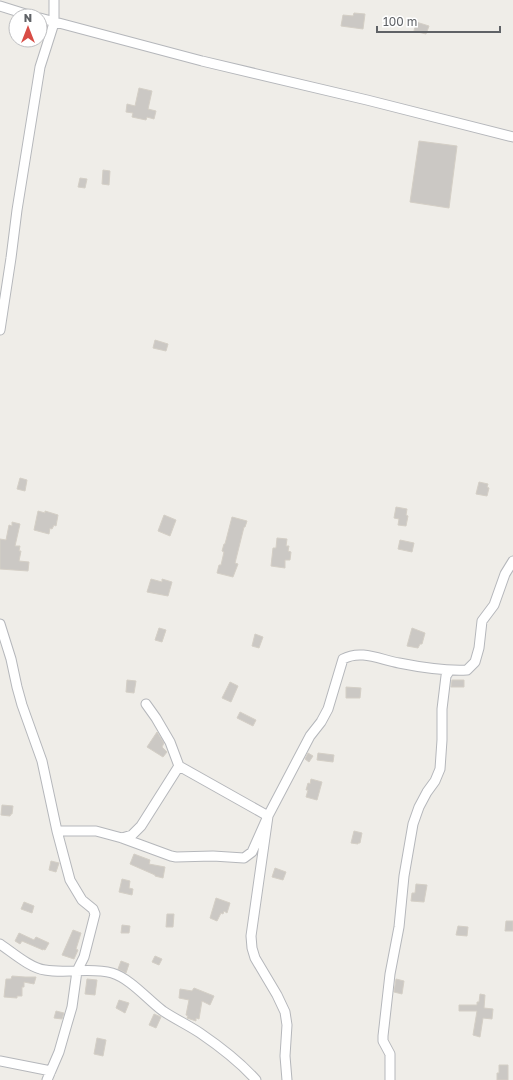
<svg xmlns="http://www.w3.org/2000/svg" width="513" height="1080" viewBox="0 0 513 1080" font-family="'Golos Text',sans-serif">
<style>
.building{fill:#cbc8c4;stroke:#d4cfc6}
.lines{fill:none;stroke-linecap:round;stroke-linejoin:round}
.street-casing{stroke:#b5b7bb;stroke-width:11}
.street{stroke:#fff;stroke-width:9}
</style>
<rect width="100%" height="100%" fill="#efede8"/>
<path class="building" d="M354 13 365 14 363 29 341 26 343 15 353 16Z
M416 22 429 26 426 34 414 31Z
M139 88 152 91 148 109 156 111 154 119 147 117 146 120 132 117 133 113 126 112 127 104 135 106Z
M419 141 457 146 449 208 410 202Z
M103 170 110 171 109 185 102 184Z
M80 178 87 179 85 188 78 187Z
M155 340 168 344 166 351 153 348Z
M20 478 27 480 25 491 17 489Z
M479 482 488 484 487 487 489 488 487 496 476 494Z
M396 507 407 509 406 515 408 516 406 526 398 525 399 519 394 518Z
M38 511 45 513V511L58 515 56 526 54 525 52 529 50 528 49 534 34 530Z
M164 515 176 520 170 536 158 531Z
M232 517 247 521 245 527H244L235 563 238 564 233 577 217 573 219 565H221L224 552 222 551 224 544H225Z
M12 522 20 524 15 546H20L19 551H21L19 561 29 562 28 571 0 569V539L6 540 9 525 12 526Z
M277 538 287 539 286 546H289L288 551 291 552 290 560H285V568L271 566 273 548H276Z
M400 540 414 543 412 552 398 549Z
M151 579 162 582V579L172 582 168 596 147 592Z
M159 628 166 630 162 642 155 640Z
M412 628 425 633 422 644H420L418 648 407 646Z
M255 634 263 637 259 648 252 646Z
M127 680 136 681 134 693 126 692Z
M452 680H464V687H451Z
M230 682 238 686 231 702 222 698Z
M346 687 361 688 360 698H346Z
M240 712 256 720 253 726 237 718Z
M157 732 164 743 162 747 167 752 163 757 147 747Z
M308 753 313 756 309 762 305 759Z
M318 753 334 755 333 762 317 760Z
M311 779 322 782 317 800 306 797 308 790H306L308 783 310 784Z
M2 805 13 806 12 814H11L10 816 1 815Z
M354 831 362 833 360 843H358V844L351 843Z
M134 854 150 860 149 864 165 867 163 878 155 876V875L130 864Z
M51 861 59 863 56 872 49 870Z
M275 868 286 872 283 880 272 877Z
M122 879 130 881 129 888 133 889 132 895 119 892Z
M416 884 427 885 424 902 411 901 412 893H415Z
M216 898 230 903 227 913 224 911 223 914 221 913 217 921 210 918Z
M24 902 34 906 32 913 21 909Z
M167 914H174L173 927H166Z
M506 921H513V931H505Z
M122 925 130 926 129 933H121Z
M458 926 468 927 467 936 456 935Z
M73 930 81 933 76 949 78 950 74 959 62 955Z
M19 933 34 940 36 937 49 943 45 950 43 949V950L22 941 20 944 15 941Z
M155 956 162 959 159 965 152 962Z
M121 961 129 964 126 973 118 969Z
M12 976 25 977H36L34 984 24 982V987H22V996H17V998L4 997 6 979H11Z
M87 979 97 980 95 995 85 994Z
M396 979 404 981 402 994 394 992Z
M194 988 214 996 210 1005 202 1001 199 1019 196 1018V1021L187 1018 188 1016 186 1015 189 1000 179 998 180 989 192 991Z
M480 994 485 995 484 1008 493 1009 492 1019 483 1018 480 1037 473 1035 477 1011H459V1005H477V1002H479Z
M119 1000 129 1003 125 1013 116 1008Z
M56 1011 64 1013 62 1019 54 1018Z
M154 1014 161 1017 156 1028 149 1025Z
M97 1038 106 1040 103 1056 94 1054Z
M499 1065H508V1080H497V1073H499Z"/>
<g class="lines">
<g class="street-casing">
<path id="street" d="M0 6 32 16
M40 18 202 61 367 100 513 137
M0 330 11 258 17 210 40 67 54 23V0
M0 624 11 659 17 687 22 705 42 761 57 831 70 880 82 900 93 909 95 914 84 957 77 971 72 1007 67 1024 59 1052 47 1080
M57 831H96L122 838 171 856 176 857 213 856 244 858 252 852 268 816 179 766 170 742 156 718 146 704
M122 838 132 835 141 826 179 766
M0 944C12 952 30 968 45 970 67 974 90 967 112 973 131 979 147 999 163 1011 175 1019 188 1025 200 1033 219 1046 240 1062 256 1080
M0 1061 51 1071
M287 1080 285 1056 287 1025 285 1012 277 995 255 958 252 948 251 936 268 816 310 736 321 722 328 709 343 659C361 649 381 660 399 663 419 667 447 671 467 670L475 662 479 648 482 621 494 605 505 574 513 561
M390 1080V1054L383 1041V1036L390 974 399 927 404 876 413 824 419 807 427 792 435 781 440 769 442 740V709L446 676 450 670"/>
</g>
<use href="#street" class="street"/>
</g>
<g transform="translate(28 28)"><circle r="19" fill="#ffffff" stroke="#bfc0c2"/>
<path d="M0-3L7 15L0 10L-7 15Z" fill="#d84c45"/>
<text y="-6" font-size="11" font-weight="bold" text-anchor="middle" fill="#5f6266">N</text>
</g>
<path d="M377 26v6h123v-6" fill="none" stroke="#5f6266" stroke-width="2"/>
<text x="383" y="26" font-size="12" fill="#5f6266" stroke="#ffffff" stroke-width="3" paint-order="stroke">100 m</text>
</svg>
